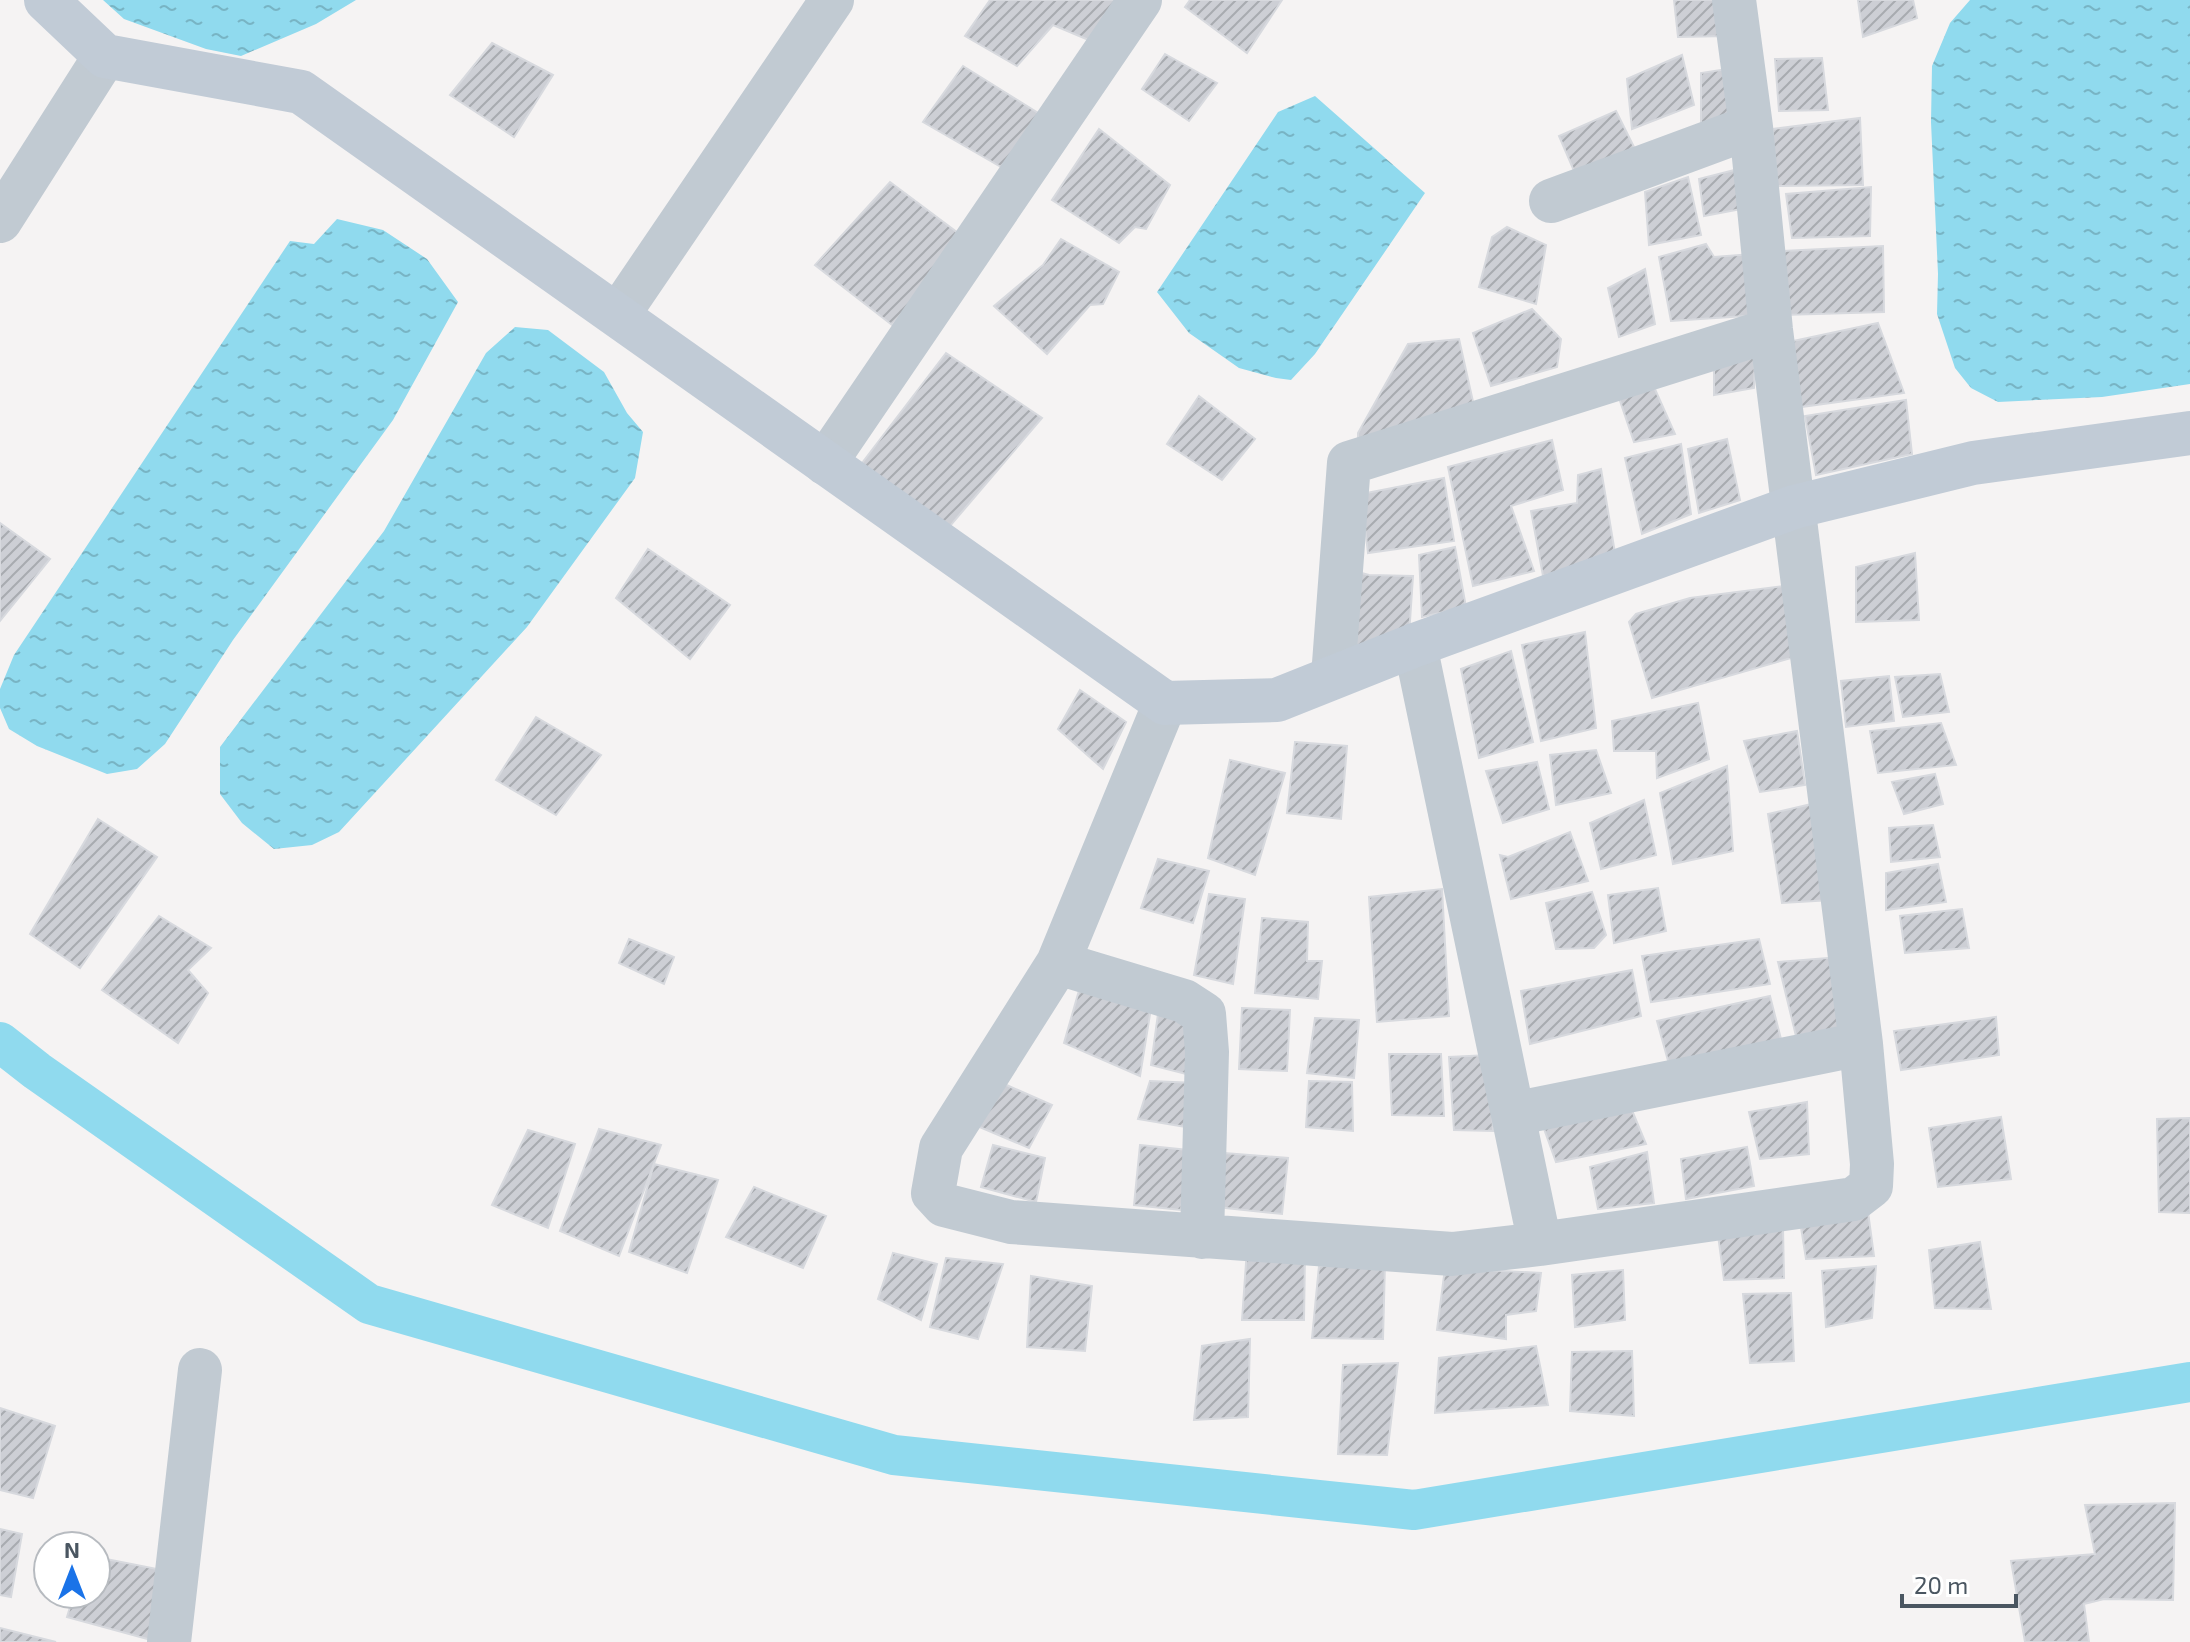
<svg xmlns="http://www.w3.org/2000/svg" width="2190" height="1642" viewBox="0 0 2190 1642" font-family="'Exo 2',sans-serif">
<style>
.water{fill:url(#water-ripples)}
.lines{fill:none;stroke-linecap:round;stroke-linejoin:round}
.canal{stroke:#90daee;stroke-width:40}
.building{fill:url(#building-hatch);stroke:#d7d9de;stroke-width:2}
.street{stroke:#c1cad2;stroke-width:44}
.secondary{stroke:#c1cbd6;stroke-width:44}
</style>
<defs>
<pattern id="water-ripples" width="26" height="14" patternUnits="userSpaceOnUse" patternTransform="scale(2)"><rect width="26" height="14" fill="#90daee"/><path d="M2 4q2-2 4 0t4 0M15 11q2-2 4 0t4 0" fill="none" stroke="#78b4c4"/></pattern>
<pattern id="building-hatch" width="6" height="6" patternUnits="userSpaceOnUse" patternTransform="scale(2)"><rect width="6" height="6" fill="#cdcfd5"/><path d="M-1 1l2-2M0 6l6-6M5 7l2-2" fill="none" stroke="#a8abb0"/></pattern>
</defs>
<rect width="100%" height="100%" fill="#f5f3f3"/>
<path class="water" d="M103 0H356L316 24 241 56 206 49 124 19Z
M1970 0H2190V384L2102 397 1998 402 1971 388 1955 368 1937 314 1938 274 1931 122 1932 66 1950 23Z
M1315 96 1425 193 1315 354 1291 380 1276 378 1239 368 1189 333 1157 292 1278 112Z
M337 219 383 230 427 259 458 302 393 420 233 640 165 744 137 769 107 774 37 746 9 729 0 708V689L14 655 290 241 314 244Z
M515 327 548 330 604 372 627 413 643 432 635 478 527 627 339 832 312 845 274 849 242 823 220 794V747L384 531 486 353Z"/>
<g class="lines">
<path class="canal" d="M0 1042 37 1071 369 1304 894 1455 1414 1510 2190 1382"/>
</g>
<path class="building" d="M990 0H1120L1091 41 1053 25 1017 66 965 36Z
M1190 0H1282L1247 53 1185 7Z
M1674 0H1720L1727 36 1678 37Z
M1858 0H1913L1917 18 1863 37Z
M492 43 553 75 514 137 450 95Z
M1165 54 1217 83 1189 121 1142 89Z
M1682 55 1694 105 1632 129 1627 79Z
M1822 58 1828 110 1779 111 1775 59Z
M963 66 1043 116 1001 167 923 122Z
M1734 68 1739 120 1701 125V73Z
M1616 111 1635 149 1577 178 1559 136Z
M1860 118 1863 185 1773 186V129Z
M1099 129 1170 185 1146 229 1135 227 1119 243 1052 200Z
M1746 167 1752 207 1704 216 1699 179Z
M1688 177 1701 235 1649 245 1645 192Z
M890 182 966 239 892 325 815 265Z
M1871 187 1870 236 1792 238 1786 194Z
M1507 227 1546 245 1536 304 1479 287 1492 237Z
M1061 239 1119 272 1103 304 1090 305 1047 354 994 306 1043 265Z
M1706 244 1714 257 1752 254 1760 315 1671 321 1659 257Z
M1883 246 1884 312 1783 315V251Z
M1645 269 1655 324 1619 337 1608 288Z
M1532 309 1561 339 1557 367 1491 386 1473 333Z
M1878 323 1904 393 1801 407 1793 341Z
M1459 339 1474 406 1358 443V433L1408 344Z
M946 353 1042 418 950 526 859 467Z
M1755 354 1754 388 1714 395V364Z
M1654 387 1675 434 1634 442 1618 395Z
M1199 396 1255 439 1222 480 1167 444Z
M1906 400 1912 454 1816 475 1805 416Z
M1727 439 1740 500 1699 513 1688 449Z
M1552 440 1563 490 1511 506 1534 571 1473 586 1448 467Z
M1681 444 1691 514 1642 534 1625 458Z
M1601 469 1615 553 1543 576 1531 511 1577 503 1578 475Z
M1444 478 1454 541 1368 553 1361 494Z
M0 523 50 559 0 621Z
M1455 547 1466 607 1422 617 1419 555Z
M648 549 730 605 690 659 616 598Z
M1915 553 1919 620 1856 622V567Z
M1358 572 1369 575 1413 576 1409 636 1356 651Z
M1784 586 1798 656 1652 698 1629 622 1636 614 1690 598Z
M1585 632 1596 728 1541 741 1522 645Z
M1511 651 1533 742 1479 758 1461 669Z
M1940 674 1949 712 1903 717 1895 677Z
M1889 676 1894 721 1846 727 1841 681Z
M1080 690 1126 722 1103 769 1058 729Z
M1698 703 1709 759 1657 778 1656 751H1614L1612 721Z
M536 717 601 755 556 815 496 780Z
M1941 723 1956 765 1878 773 1870 731Z
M1797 731 1805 785 1760 792 1744 741Z
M1295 742 1347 746 1341 819 1287 813Z
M1596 750 1611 793 1556 805 1550 755Z
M1230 760 1285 773 1255 875 1208 858Z
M1537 762 1549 809 1503 823 1486 771Z
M1727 766 1733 851 1673 864 1660 793Z
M1935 774 1943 804 1904 814 1892 782Z
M1644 800 1656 855 1601 869 1590 823Z
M1820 802 1831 900 1782 903 1768 814Z
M98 819 157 857 80 968 30 934Z
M1933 825 1940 857 1891 862 1889 828Z
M1570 832 1588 881 1511 899 1500 855 1508 857Z
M1158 859 1209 871 1193 923 1141 908Z
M1938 864 1946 902 1886 910V873Z
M1658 888 1666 931 1614 943 1608 895Z
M1442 889 1449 1016 1377 1022 1369 897Z
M1592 892 1606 935 1594 948 1556 949 1546 903Z
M1209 894 1245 899 1233 984 1194 975Z
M1962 909 1969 948 1905 953 1900 916Z
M159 916 211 948 188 970 208 993 178 1043 102 990Z
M1262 918 1308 922 1307 961H1322L1318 999 1255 993Z
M629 939 674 957 664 984 619 963Z
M1759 939 1770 984 1651 1002 1642 956Z
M1840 957 1849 1026 1796 1036 1778 962Z
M1632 970 1641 1016 1530 1044 1521 991Z
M1080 987 1152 1002 1140 1076 1064 1043Z
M1770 996 1784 1051 1670 1068 1657 1021Z
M1242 1008 1290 1010 1287 1071 1239 1069Z
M1158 1014 1197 1020 1194 1076 1151 1065Z
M1996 1017 1999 1055 1901 1070 1894 1031Z
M1315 1018 1359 1020 1354 1078 1307 1073Z
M1389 1054H1441L1444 1116 1392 1115Z
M1489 1055 1493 1131 1454 1130 1449 1057Z
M1150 1081 1196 1083 1192 1128 1138 1119Z
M1309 1081 1352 1082 1353 1131 1306 1127Z
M1002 1083 1052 1105 1029 1148 968 1122Z
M1807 1102 1809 1154 1760 1159 1749 1112Z
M1631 1108 1646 1144 1556 1162 1543 1126Z
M2001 1117 2011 1179 1938 1187 1929 1128Z
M2190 1118V1213L2159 1212 2157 1119Z
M599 1129 661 1145 619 1256 560 1231Z
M528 1130 575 1144 548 1228 492 1205Z
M993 1145 1045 1158 1036 1202 981 1187Z
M1140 1145 1188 1150 1181 1210 1134 1205Z
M1747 1147 1754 1186 1686 1199 1681 1159Z
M1647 1152 1654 1203 1598 1209 1590 1167Z
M1224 1153 1288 1158 1282 1214 1217 1207Z
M654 1164 718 1180 687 1273 629 1252Z
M754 1187 826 1216 803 1268 726 1237Z
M1868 1212 1874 1256 1806 1259 1800 1221Z
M1783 1228 1784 1278 1724 1280 1718 1235Z
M1980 1242 1991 1309 1935 1308 1929 1250Z
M1247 1249 1305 1253 1304 1320H1242Z
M893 1253 937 1264 921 1320 878 1299Z
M946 1258 1003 1264 978 1339 930 1327Z
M1385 1263 1383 1339 1312 1338 1319 1266Z
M1876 1266 1872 1318 1826 1327 1822 1271Z
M1445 1268 1541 1273 1536 1311 1506 1315V1339L1437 1330Z
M1623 1270 1625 1320 1575 1327 1572 1275Z
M1031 1276 1092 1286 1085 1351 1027 1347Z
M1791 1293 1794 1361 1750 1363 1743 1294Z
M1250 1339 1248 1417 1194 1420 1202 1346Z
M1536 1346 1548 1405 1435 1413 1439 1358Z
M1632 1351 1634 1416 1570 1411 1572 1352Z
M1398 1363 1387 1455 1338 1454 1343 1365Z
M0 1408 55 1426 33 1498 0 1490Z
M2175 1503 2173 1600 2104 1599 2084 1604 2089 1642H2025L2011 1561 2095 1554 2085 1505Z
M0 1529 22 1534 11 1597 0 1595Z
M96 1557 162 1570 151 1640 67 1617 74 1594H96Z
M0 1628 56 1642H0Z"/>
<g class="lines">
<path class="street" d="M1551 201 1751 127
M0 221 105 56
M618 315 832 0
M825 463 1140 0
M1415 645 1540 1244
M1333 677 1349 463 1771 330
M1165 703 1058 963 941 1148 933 1193 944 1205 1011 1222 1452 1254 1540 1244 1854 1199 1871 1186 1872 1164 1861 1044 1771 330 1751 127 1734 0
M1058 963 1184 1001 1204 1014 1207 1052 1202 1237
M1513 1114 1861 1044
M169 1642 200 1370"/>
<path class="secondary" d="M46 0 105 56 301 92 1165 703 1277 700 1415 645 1794 507 1973 463 2190 433"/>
</g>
<g transform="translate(72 1570)"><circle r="38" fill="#ffffff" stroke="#b7bbc0" stroke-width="2"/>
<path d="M0-6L14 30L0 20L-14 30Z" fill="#1a73e8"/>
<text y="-12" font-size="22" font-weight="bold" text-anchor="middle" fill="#4a5661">N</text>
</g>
<path d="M1902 1594v12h114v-12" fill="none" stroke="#4a5661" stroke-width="4"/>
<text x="1914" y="1594" font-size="24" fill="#4a5661" stroke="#ffffff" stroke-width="6" paint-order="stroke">20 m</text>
</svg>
